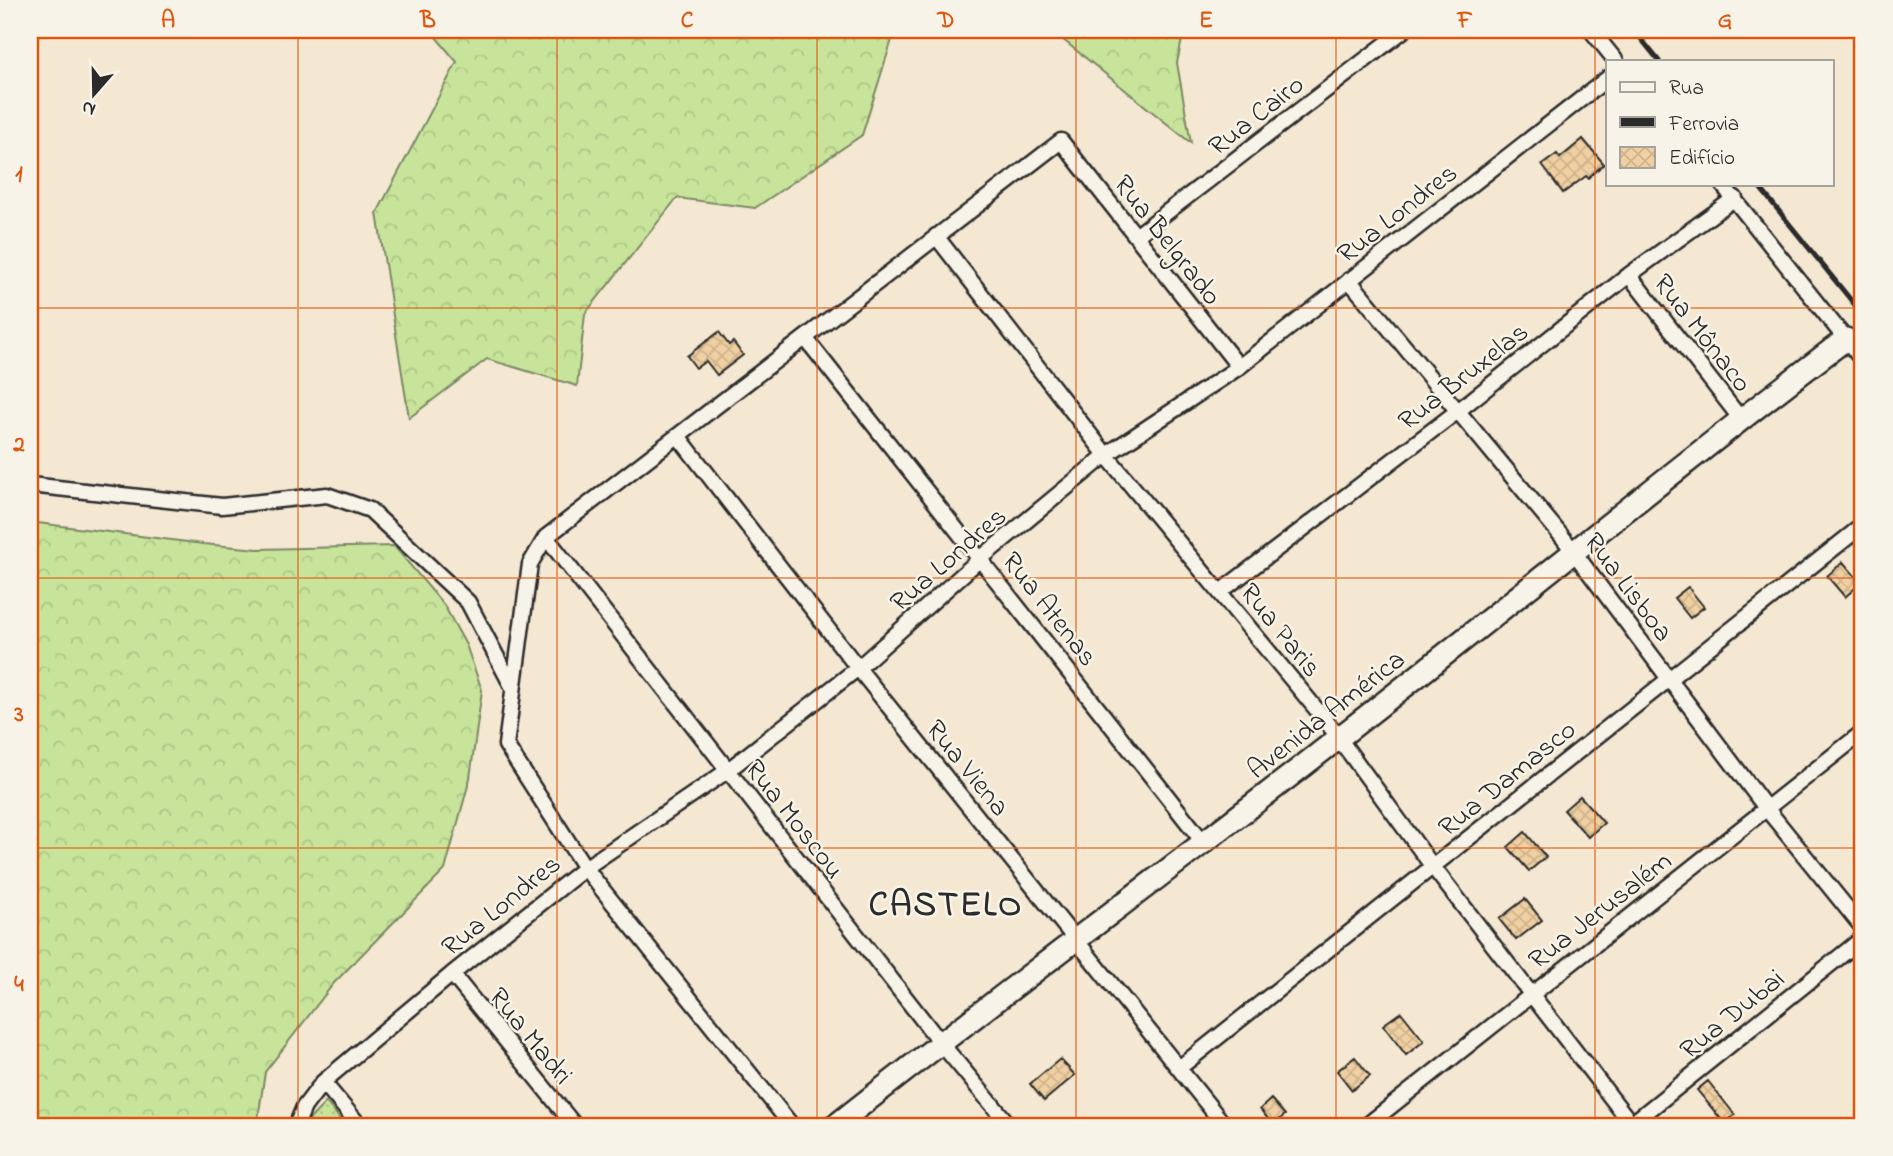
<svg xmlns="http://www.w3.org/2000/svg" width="1893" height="1156" viewBox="0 0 1893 1156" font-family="'Indie Flower',sans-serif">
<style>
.forest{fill:url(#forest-crowns);stroke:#7a8863;stroke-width:2}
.park{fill:url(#park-dots);stroke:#7a8863;stroke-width:2}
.building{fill:url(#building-cross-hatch);stroke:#2b2b2b;stroke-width:2}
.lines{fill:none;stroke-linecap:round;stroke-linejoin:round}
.street-casing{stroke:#2b2b2b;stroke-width:19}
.secondary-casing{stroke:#2b2b2b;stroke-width:26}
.street{stroke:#f7f3e8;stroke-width:14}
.secondary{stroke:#f7f3e8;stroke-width:21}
.rail{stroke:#2b2b2b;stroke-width:5}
.grid{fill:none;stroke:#df570e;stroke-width:2;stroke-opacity:0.55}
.labels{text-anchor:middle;stroke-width:5;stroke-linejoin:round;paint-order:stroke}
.street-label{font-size:28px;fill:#2b2b2b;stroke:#f7f3e8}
.district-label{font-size:35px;font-weight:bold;letter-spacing:2px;fill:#2b2b2b;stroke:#f7f3e8}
.neatline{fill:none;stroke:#df570e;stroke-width:2.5}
.grid-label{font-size:23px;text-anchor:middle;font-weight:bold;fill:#df570e}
</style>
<defs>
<pattern id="forest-crowns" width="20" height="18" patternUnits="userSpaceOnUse" patternTransform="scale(1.75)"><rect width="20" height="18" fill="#c8e49b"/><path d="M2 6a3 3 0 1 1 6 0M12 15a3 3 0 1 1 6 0" fill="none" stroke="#acc486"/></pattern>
<pattern id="park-dots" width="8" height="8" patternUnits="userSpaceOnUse" patternTransform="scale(1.75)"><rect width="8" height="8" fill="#c8e49b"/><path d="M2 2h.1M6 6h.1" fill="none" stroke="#acc486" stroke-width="1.8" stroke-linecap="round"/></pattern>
<pattern id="building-cross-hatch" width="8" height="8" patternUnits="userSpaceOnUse" patternTransform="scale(1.75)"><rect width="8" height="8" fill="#f0d0a2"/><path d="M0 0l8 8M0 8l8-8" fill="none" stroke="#ceb38c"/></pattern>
</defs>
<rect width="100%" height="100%" fill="#f5e8d3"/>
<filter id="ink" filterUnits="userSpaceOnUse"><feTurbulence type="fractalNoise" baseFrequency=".0143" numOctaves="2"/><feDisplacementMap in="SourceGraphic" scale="14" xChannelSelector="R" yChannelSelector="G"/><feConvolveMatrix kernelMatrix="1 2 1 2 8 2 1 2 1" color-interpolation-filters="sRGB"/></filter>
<g filter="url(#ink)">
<path class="forest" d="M430 30H895L862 135 755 208 677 198 585 314 577 386 487 359 409 418 377 213 457 62Z
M1051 30H1184L1177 63 1191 143Z
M30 522 203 544 258 549 394 546 444 605 466 645 482 690 470 778 445 870 334 983 265 1072 257 1126H30Z"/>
<path class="park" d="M326 1102 346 1126H306L307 1122Z"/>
<path class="building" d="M1583 139 1604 164 1588 178 1586 176 1563 193 1542 165 1557 154 1560 158Z
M719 332 729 345 733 342 743 355 717 375 706 361 696 368 687 356Z
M1843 562 1861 583 1845 597 1827 576Z
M1688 587 1704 607 1690 618 1674 598Z
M1580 796 1604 823 1588 837 1564 810Z
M1525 832 1546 857 1529 871 1508 847Z
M1525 899 1542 920 1516 940 1499 919Z
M1401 1012 1424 1041 1406 1055 1383 1025Z
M1355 1057 1370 1076 1352 1090 1337 1071Z
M1060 1059 1075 1075 1044 1101 1030 1084Z
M1708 1081 1735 1115 1724 1123 1697 1090Z
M1271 1099 1285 1115 1273 1125 1260 1109Z"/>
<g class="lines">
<g class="street-casing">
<path id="street" d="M1591 30 1616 61
M1722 184 1863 361
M936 236 1106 455 1327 722 1433 867 1633 1126
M1136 236 1404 30
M1629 275 1740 418
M1349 280 1564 539 1766 808 1863 928
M806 339 1204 843
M678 436 858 668 1225 1126
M30 485 222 506 327 495 370 510 468 602 513 688
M546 537 940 1042 1010 1126
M1220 592 1459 410 1629 275 1735 198
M452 974 575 1126
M1179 1068 1863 525
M323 1082 360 1126
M296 1126 304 1107 323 1082 452 974 585 868 727 771 858 668 980 559 1106 455 1239 367 1608 78
M792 1126 585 868 506 745 530 564 546 537 1061 141 1239 367
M1366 1126 1863 732
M1629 1126 1863 938"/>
</g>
<g class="secondary-casing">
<path id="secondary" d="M835 1126C1001 994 1173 868 1340 737 1510 605 1675 468 1846 339"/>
</g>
<use href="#street" class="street"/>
<use href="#secondary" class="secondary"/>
<path class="rail" d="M1634 30 1659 61
M1757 184 1863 315"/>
</g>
</g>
<path class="grid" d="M298 30V1126M557 30V1126M817 30V1126M1076 30V1126M1336 30V1126M1595 30V1126M30 308H1863M30 578H1863M30 848H1863"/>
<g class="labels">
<g class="street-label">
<text transform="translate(1255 114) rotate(-38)" y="10">Rua Cairo</text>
<text transform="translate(1396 212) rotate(-38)" y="10">Rua Londres</text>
<text transform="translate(1169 239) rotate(52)" y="10">Rua Belgrado</text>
<text transform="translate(1704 332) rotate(52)" y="10">Rua Mônaco</text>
<text transform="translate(1462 375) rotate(-38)" y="10">Rua Bruxelas</text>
<text transform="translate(947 558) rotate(-41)" y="10">Rua Londres</text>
<text transform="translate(1630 586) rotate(53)" y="10">Rua Lisboa</text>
<text transform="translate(1051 608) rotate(52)" y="10">Rua Atenas</text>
<text transform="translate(1282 629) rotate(51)" y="10">Rua Paris</text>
<text transform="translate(1325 713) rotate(-38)" y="10">Avenida América</text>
<text transform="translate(969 767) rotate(51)" y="10">Rua Viena</text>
<text transform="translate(1506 777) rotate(-39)" y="10">Rua Damasco</text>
<text transform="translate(796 818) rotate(52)" y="10">Rua Moscou</text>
<text transform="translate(500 904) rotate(-39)" y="10">Rua Londres</text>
<text transform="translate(1599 909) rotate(-38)" y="10">Rua Jerusalém</text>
<text transform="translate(1731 1013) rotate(-39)" y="10">Rua Dubai</text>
<text transform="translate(532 1035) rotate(51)" y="10">Rua Madri</text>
</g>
<g class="district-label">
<text x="946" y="915">CASTELO</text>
</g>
</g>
<rect width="1893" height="1156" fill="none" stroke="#f7f3e8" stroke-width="77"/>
<rect x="1606" y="60" width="228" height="126" fill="#f7f3e8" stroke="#a5a39c" stroke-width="2"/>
<rect x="1620" y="82" width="35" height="10" fill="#f7f3e8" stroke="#a5a39c" stroke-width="2"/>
<text x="1669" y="94" font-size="21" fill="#2b2b2b">Rua</text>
<rect x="1620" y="117" width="35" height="10" fill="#2b2b2b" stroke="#a5a39c" stroke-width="2"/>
<text x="1669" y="130" font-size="21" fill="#2b2b2b">Ferrovia</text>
<rect x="1620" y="147" width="35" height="21" fill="url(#building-cross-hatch)" stroke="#a5a39c" stroke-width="2"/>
<text x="1669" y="164" font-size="21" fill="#2b2b2b">Edifício</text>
<g transform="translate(94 94) rotate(200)" stroke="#f7f3e8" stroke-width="5" paint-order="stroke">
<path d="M0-5L12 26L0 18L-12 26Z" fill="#2b2b2b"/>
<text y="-10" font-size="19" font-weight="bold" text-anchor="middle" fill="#2b2b2b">N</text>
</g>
<rect x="38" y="38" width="1816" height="1080" class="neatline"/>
<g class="grid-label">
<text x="168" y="27">A</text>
<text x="428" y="27">B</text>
<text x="687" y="27">C</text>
<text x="946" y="27">D</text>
<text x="1206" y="27">E</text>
<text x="1465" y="27">F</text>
<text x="1725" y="27">G</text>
<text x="19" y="181">1</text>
<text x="19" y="451">2</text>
<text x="19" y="721">3</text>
<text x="19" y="991">4</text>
</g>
</svg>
